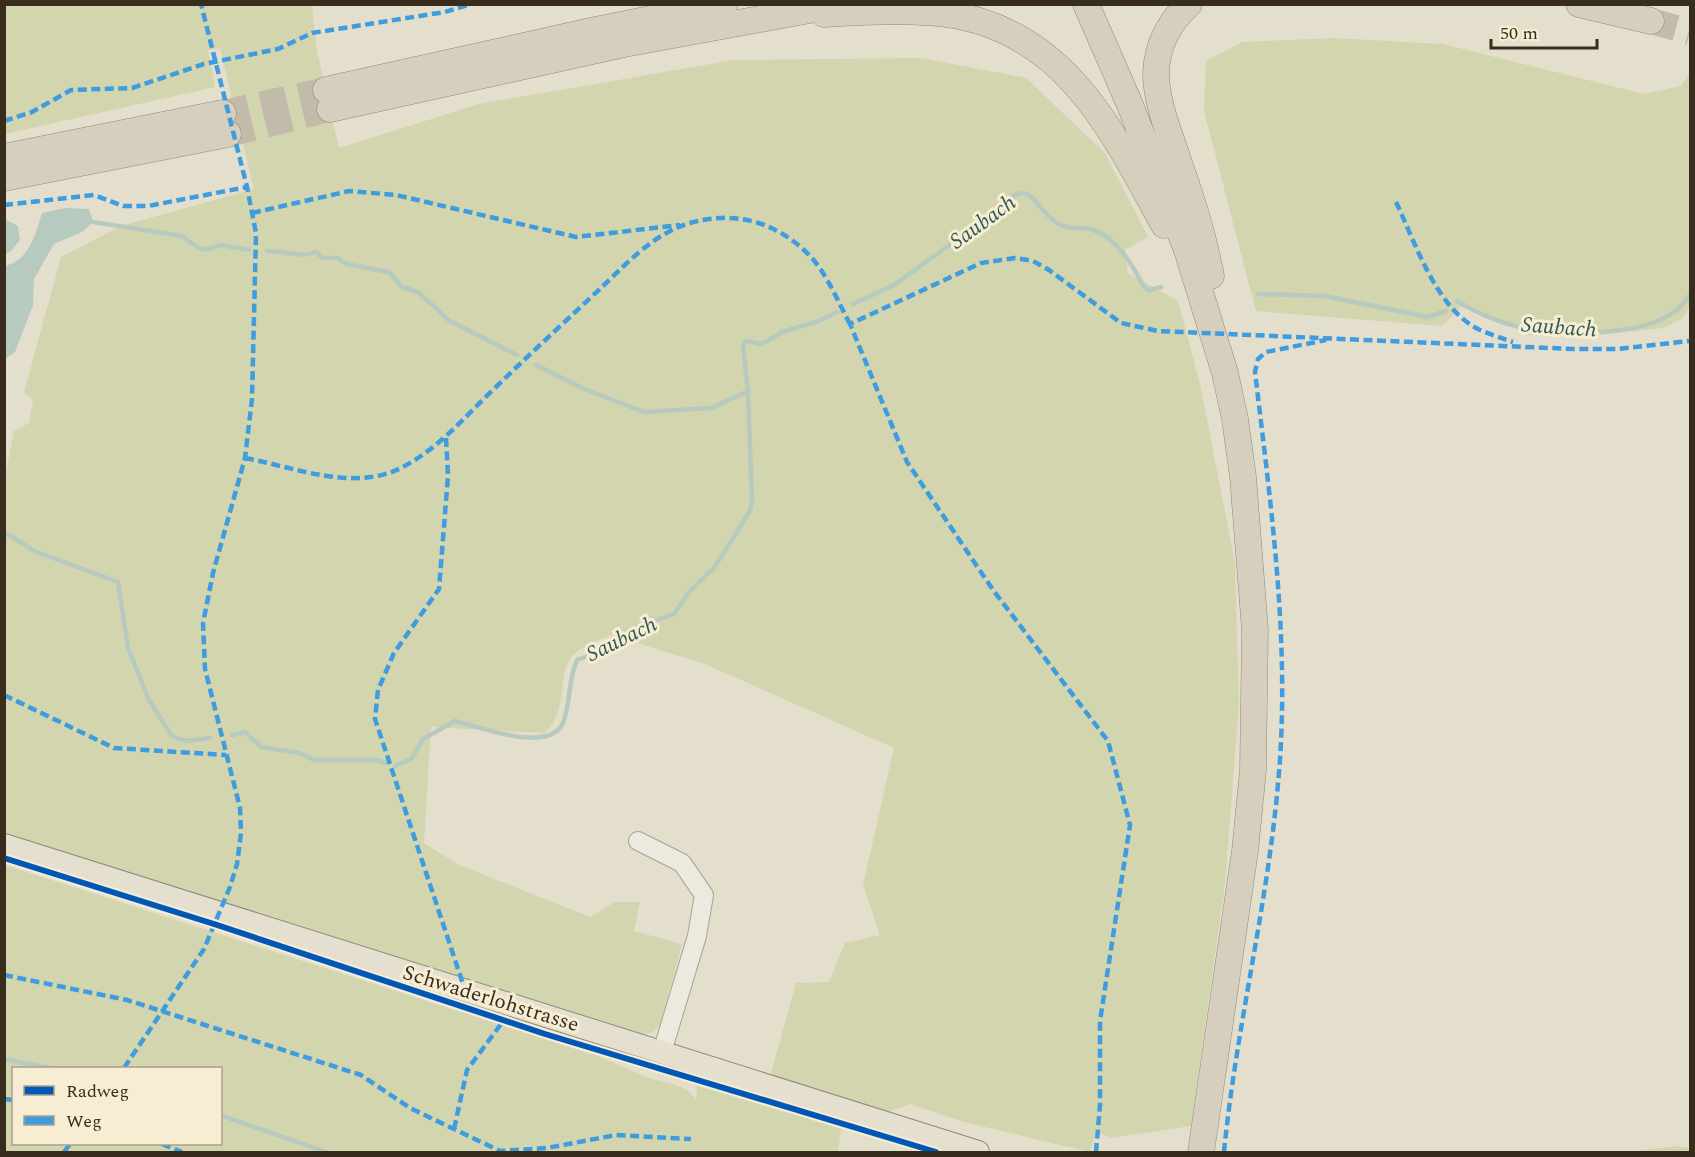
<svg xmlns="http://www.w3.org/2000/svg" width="1695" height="1157" viewBox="0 0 1695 1157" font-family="Spectral,serif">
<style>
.green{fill:#d2d5ae;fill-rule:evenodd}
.water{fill:#b7cabf}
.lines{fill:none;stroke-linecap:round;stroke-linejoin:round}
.stream{stroke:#b7cabf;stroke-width:4.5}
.highway-tunnel{stroke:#c2bba9;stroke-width:26;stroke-dasharray:26 13;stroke-linecap:butt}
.minor-casing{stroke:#a9a396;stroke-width:20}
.major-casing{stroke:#8f897c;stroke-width:24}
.highway-casing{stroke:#8f897c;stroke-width:27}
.minor{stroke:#ece9de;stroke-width:18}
.major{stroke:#e4dfcf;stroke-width:22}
.highway{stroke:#d7cfbd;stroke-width:26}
.quiet{stroke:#3e9cdf;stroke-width:4.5;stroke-dasharray:9 4.5;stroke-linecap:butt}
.cycleway-casing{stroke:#f6edd2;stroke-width:10}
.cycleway{stroke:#0057b8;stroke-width:6}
.labels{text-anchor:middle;stroke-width:6;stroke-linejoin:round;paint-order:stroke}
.street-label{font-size:21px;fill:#382c1d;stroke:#f6edd2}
.water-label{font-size:22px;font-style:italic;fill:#2c5858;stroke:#f6edd2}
</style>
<rect width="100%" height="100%" fill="#e4dfcc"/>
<path class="green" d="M5 5H312L317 51 339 148 479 104 734 60 922 58 1026 78 1105 153 1148 237 1125 250 1128 273 1178 301 1200 384 1235 563 1239 705 1225 883 1191 1126 1111 1138 1096 1131 1090 1152 964 1122 910 1104 886 1113 770 1077 796 983 829 982 845 943 880 935 863 885 894 748 705 664 611 635C601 640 581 646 573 655 555 677 570 709 545 733L431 727 424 843 459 865 590 917 615 902H640L634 931 682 944 660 1025 653 1032 642 1035 5 835V477L14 431 29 423 33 400 24 392 61 257 121 226 254 189 220 48 208 50 215 87 5 134Z
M1335 38 1443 44 1644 94 1681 86 1690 73V305L1683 318 1664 328 1579 337 1527 335 1468 304 1460 308 1442 326 1256 311 1204 111 1206 61 1242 42Z
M5 865 600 1057C615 1063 629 1070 643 1076 661 1084 686 1081 696 1101L697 1086 841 1128 838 1152H5ZM220 1068V1144H14V1068Z
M1677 1146 1690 1148V1152H1627Z"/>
<path class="water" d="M65 208 89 209 93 222 82 232 54 244 34 279 33 305 15 352 5 359V266C29 260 35 236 42 213Z
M5 219 18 226 20 240 11 251 5 254Z"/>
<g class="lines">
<path class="stream" d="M93 222 182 236 200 249H208L222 245 249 250
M267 251C284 251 300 258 316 252L323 258H338L346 264 389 272 402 287 418 292 450 321 517 355
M1258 294 1325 296 1427 317 1446 311
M1457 301C1476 312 1499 323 1521 327 1535 329 1550 326 1563 327 1574 328 1585 332 1595 332 1628 331 1673 325 1690 294
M853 304 894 285 998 210C1030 173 1031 205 1057 223 1067 230 1078 227 1089 229 1115 234 1133 266 1144 287L1149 290 1161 287
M536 365 584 389 644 412 712 408 748 391 743 345 746 341 760 344 767 341 782 332 819 321 837 312
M4 532 34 551 118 582 128 648 149 700 172 736 186 741 210 738
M232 735 245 732 261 747 300 753 314 760H376L386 763
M395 766 411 759 423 739 455 721C479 727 549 754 563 723 571 703 568 679 577 660L618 645 630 630 674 614 689 592 714 568 733 538 750 511 752 501 748 391
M4 1059 51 1068
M220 1115 326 1152"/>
<path class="highway-tunnel" d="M1651 21 1690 32
M223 113 326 90
M228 134 330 109"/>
<g class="minor-casing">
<path id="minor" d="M638 841 682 863 704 895 697 936 662 1052"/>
</g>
<g class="major-casing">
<path id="major" d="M4 845 978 1152"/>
</g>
<g class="highway-casing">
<path id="highway" d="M1086 4 1130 105 1187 250 1225 373 1235 419 1243 477 1255 630 1253 770 1245 851 1201 1152
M1189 4C1169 22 1157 46 1156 73 1156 104 1171 137 1180 166 1193 202 1204 239 1211 276
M1579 4 1651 21
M824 14C865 12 906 9 947 14 1065 30 1113 132 1164 225
M326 90 591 31 725 4
M330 109 624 44 842 4
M4 157 223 113
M4 178 228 134"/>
</g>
<use href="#minor" class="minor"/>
<use href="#major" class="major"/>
<use href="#highway" class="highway"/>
<path class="quiet" d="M4 121 32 112 71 90 132 88 204 64 278 49 312 33 445 12 471 4
M1396 202C1415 242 1436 308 1478 329 1489 334 1501 338 1513 342
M4 205 94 195 123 206H148L247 187
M252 213 349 191 396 195 576 237 680 225
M446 438 448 476 439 589 394 653 378 690 375 719 465 990
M245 458C294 467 352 492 401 468 440 448 466 415 497 386 532 352 568 319 603 286 628 262 653 235 687 224 734 209 778 222 811 257 828 276 838 302 850 324
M4 695 114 748 226 755
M4 975 127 1000 361 1075 410 1108 500 1151 547 1148 616 1135 691 1139
M124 1068 204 949 230 887 237 864 241 833 240 808 205 669 203 623 213 573 245 458 252 399 256 233 247 187 201 4
M4 1099 14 1100
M454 1129 467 1070 504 1020
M162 1144 182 1152
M64 1152 70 1144
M1096 1152 1100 1105V1021L1130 825 1108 741 993 590 907 462 850 324 981 263 1015 258 1033 261 1049 270 1121 323 1158 331 1573 349H1617L1690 341
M1224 1152C1236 1029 1267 908 1278 784 1291 647 1271 507 1255 372L1258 359 1266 352 1326 340"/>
<g class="cycleway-casing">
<path id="cycleway" d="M4 858 214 924 545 1034 936 1152"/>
</g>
<use href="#cycleway" class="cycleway"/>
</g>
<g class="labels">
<g class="street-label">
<text transform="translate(491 998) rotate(17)" y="7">Schwaderlohstrasse</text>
</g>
<g class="water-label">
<text transform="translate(982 221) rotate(-36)" y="8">Saubach</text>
<text transform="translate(1559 326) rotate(4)" y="8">Saubach</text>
<text transform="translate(621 638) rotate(-26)" y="8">Saubach</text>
</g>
</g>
<rect width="1695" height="1157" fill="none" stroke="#382c1d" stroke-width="12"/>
<rect x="12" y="1067" width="210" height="78" fill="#f6edd2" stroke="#aaa08a" stroke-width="1.5"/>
<rect x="24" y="1086" width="30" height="9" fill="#0057b8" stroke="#aaa08a" stroke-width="1.5"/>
<text x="66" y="1097" font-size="18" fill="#382c1d">Radweg</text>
<rect x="24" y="1116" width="30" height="9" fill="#3e9cdf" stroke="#aaa08a" stroke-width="1.5"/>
<text x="66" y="1127" font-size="18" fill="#382c1d">Weg</text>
<path d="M1491 39v9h106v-9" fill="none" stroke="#382c1d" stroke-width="3"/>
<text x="1500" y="39" font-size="18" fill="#382c1d" stroke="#f6edd2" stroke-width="4.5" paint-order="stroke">50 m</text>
</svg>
